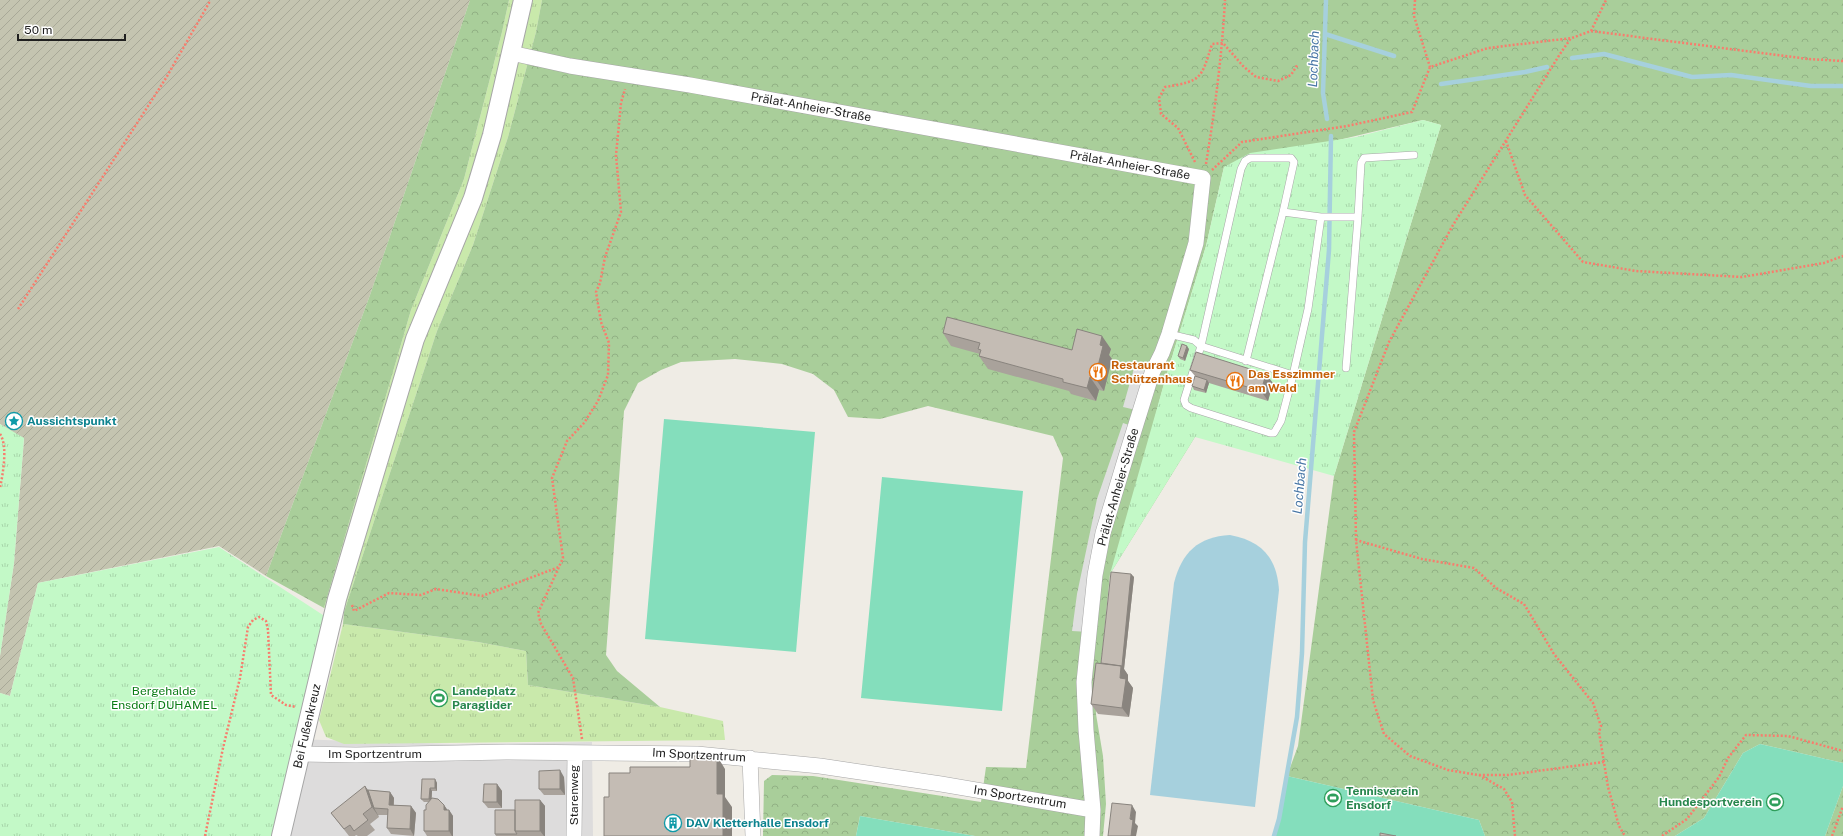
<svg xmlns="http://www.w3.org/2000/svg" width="1843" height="836" viewBox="0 0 1843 836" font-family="'Public Sans',sans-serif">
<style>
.residential{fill:#dddcdc}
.construction{fill:url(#construction-furrows)}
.grass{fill:url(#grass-tufts)}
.forest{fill:url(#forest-crowns)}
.park{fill:url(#park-tufts)}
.pitch{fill:#84debc}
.parking{fill:#dfdfdf}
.water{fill:#a6d0dd}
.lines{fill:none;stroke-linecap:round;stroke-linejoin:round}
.stream{stroke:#a6d0dd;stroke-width:4.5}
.service-casing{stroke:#a6a6a6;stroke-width:8}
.minor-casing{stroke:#a6a6a6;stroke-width:16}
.tertiary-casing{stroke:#a6a6a6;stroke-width:20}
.path{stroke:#f87d6d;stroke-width:2.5;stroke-dasharray:2 2;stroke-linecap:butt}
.service{stroke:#fff;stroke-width:7}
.minor{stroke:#fff;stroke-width:15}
.tertiary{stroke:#fff;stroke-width:18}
.wall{fill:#a9a29b}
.shaded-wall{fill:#89847e}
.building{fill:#c4bcb4;stroke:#89847e}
.labels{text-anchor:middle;stroke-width:3;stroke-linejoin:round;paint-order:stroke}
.street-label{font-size:12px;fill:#1f1f1f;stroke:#fff}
.food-label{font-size:12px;font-weight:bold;fill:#c56008;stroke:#fff;text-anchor:start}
.culture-label{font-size:12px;font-weight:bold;fill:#0d838f;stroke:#fff;text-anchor:start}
.park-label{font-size:12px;fill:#0d7d17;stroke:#fff}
.leisure-label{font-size:12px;font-weight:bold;fill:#27864d;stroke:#fff;text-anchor:start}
.water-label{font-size:13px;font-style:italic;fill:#4977a6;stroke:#fff}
</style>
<defs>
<pattern id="construction-furrows" width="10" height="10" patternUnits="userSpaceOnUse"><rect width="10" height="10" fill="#c4c4b0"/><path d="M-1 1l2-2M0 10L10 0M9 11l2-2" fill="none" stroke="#a8a897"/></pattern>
<pattern id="grass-tufts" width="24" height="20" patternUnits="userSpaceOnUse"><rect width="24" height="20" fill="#c9e9ab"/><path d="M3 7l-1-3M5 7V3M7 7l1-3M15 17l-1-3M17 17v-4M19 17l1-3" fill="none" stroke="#acc793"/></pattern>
<pattern id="forest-crowns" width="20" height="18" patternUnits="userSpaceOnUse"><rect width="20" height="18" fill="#a9ce9a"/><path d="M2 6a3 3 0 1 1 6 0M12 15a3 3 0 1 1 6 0" fill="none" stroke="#91b084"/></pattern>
<pattern id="park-tufts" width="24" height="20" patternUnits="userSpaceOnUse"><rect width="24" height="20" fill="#c3f9c7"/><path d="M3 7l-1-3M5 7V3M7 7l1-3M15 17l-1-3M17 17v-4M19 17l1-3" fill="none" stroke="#a7d5aa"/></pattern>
</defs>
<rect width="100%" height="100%" fill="#efece5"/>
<path class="residential" d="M292 739 451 744 592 742 593 836H269Z"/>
<path class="construction" d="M0 0H470L370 295 266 576 219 546 38 583 10 696 0 693V656L14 563 24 439 0 424Z"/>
<path class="grass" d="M509 0H542L536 32 508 137 473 245 437 331 344 612 324 608 411 310 464 179 502 32Z
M343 624 478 642 526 651 528 685 660 707 723 721 725 740 344 744 326 737 319 720Z"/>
<path class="forest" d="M470 0H509L502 32 464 179 411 310 324 608 266 576 370 295Z
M542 0H1843V763L1760 744 1743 753 1704 818 1675 836H1485L1479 820 1287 776 1298 746 1334 476 1441 125 1423 120 1224 167 1206 246 1165 380 1153 425 1195 437 1110 574 1096 714 1103 756 1106 804 1103 836H975L860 816 856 836H763L764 781 772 775 813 776 981 802 986 767 1026 768 1063 458 1053 436 928 406 880 419 848 417 834 390 813 374 782 364 735 359 681 362 661 370 638 383 624 411 606 655 617 671 660 707 528 685 526 651 478 642 343 624 344 612 437 331 473 245 508 137 536 32Z
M1843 786V836H1825Z"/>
<path class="park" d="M1423 120 1441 125 1334 476 1195 437 1110 574 1165 380 1206 246 1224 167 1250 153 1356 137Z
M0 424 24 438 14 563 0 656Z
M219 547 326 617 274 836H0V693L10 696 38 583Z"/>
<path class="pitch" d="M664 419 815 432 796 652 645 639Z
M882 477 1023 491 1002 711 861 698Z
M1760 744 1843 763V786L1825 836H1675L1704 818 1743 753Z
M1287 776 1479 820 1485 836H1275Z
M860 816 975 836H856Z"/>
<path class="parking" d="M1134 368 1152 373 1140 411 1123 407Z
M1123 423 1135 427 1103 533 1089 632 1072 631 1077 594 1097 499Z"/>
<path class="water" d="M1230 535C1262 541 1277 558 1279 590L1255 807 1150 795 1174 583C1182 552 1198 537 1230 535Z"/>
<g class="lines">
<path class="stream" d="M1326 0 1323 93 1327 119
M1325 34 1394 56
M1572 58 1604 54 1692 77 1731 75 1811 86H1843
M1441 84 1525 72 1547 67
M1274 836 1279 819 1297 717 1302 653 1305 542 1329 250 1331 136"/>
<g class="service-casing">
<path id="service" d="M1283 212 1294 162 1291 158H1250L1245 161 1241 169 1201 346 1184 400 1186 405 1191 408 1270 433H1274L1281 421 1293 375
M1321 217H1358L1346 368
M1358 217 1361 163 1364 158 1414 155
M1169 334 1194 340 1201 346 1293 375 1308 309 1321 217 1283 212 1246 361"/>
</g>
<g class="minor-casing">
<path id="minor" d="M511 53 570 66 690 85 1203 178 1196 243 1169 334 1162 353 1152 373 1128 450 1103 533 1095 575 1084 682 1086 730 1093 810 1092 836
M301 754 356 755 506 752 697 754 820 766 941 784 1093 810
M750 758 753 836
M574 836 575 754"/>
</g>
<g class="tertiary-casing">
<path id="tertiary" d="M281 836 337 599 415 339 473 198 492 135 523 0"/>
</g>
<path class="path" d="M1415 0 1414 16 1430 67
M1591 31 1606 0
M1506 141 1525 195 1583 262 1636 271 1742 277 1824 263 1843 256
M1195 162 1178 128 1161 114 1159 98 1165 87C1202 81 1201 79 1212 44L1223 43 1243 66 1256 77 1278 81 1291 75 1298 64
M1206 164C1215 109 1222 55 1225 0
M1212 170 1242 142 1347 126 1412 112 1430 67 1488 48 1572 38 1591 31 1808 59 1843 61
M18 309 166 78 209 3V0
M0 434C8 446 3 473 0 488
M1356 540 1354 432 1389 342 1453 225 1560 54 1571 38
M352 605 354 611 389 593 421 595 436 589 482 596 559 567
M582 739 573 678 541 624 538 613 563 558 552 478 567 441 584 423 598 401 608 375 609 343 601 322 596 292 600 283 605 257 621 212 616 155 621 103 625 89
M1604 762 1508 775H1478L1448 770 1410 756 1384 734 1373 700 1356 540 1422 559 1474 568 1496 588 1524 604 1554 654 1593 703 1601 726 1599 732 1608 787 1619 826 1625 836
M1479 775 1504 789 1512 802 1515 836
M205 836 223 748 240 678 248 627 253 620 259 617 266 621 268 630 271 695 286 705 296 707
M1662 836 1687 819 1719 777 1728 758 1746 735 1788 736 1843 751
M1832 836 1843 806"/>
<use href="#service" class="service"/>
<use href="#minor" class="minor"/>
<use href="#tertiary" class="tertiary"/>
</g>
<path class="wall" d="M943 333 1072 350 1111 349 1109 355 1112 359 1104 391 1099 390 1096 401 1071 394 1069 391 988 369 979 356 980 354 951 346Z
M1189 349 1185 361 1180 359 1178 356Z
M1190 370 1273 383 1268 401 1209 383 1206 393 1194 390 1192 386 1195 376Z
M1131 574 1134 577 1124 669 1128 675V681L1133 688 1129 717 1098 714 1091 704 1101 663Z
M564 777 565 795H544L539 789Z
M435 779 437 783V791H432V799L444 805 447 810H449L453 816V836H427L424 831 426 810 429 802H424L421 799Z
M497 784 502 791V808H488L483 802Z
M369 790 390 792 394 798V805L411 806 416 813 414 836 391 834 387 828 388 815H378L379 817 370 824 375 830 367 836H358L356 835 355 836H349L331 813Z
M540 800 545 806V836H496L495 834 515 810Z"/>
<path class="shaded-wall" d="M1102 336 1111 349 1109 355 1112 359 1104 391 1095 378 1100 345Z
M1187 346 1189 349 1185 361 1183 358Z
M1266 374 1273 383 1268 401 1261 391Z
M1090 377 1099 390 1096 401 1087 388Z
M1207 380 1209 383 1206 393 1204 390Z
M1131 574 1134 577 1124 669 1128 675V681L1133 688 1129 717 1122 708 1120 678Z
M717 756 725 769V797L732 807V836H723L717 794Z
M560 770 564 777 565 795 560 789Z
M435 779 437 783V791L435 788Z
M497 784 502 791V808L497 802Z
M365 786 372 795 374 808 378 815 379 817 372 807Z
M430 788 432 791 431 802 429 799Z
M390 792 394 798 393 811 389 805Z
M540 800 545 806V836H544L540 831Z
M444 805 449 812V810L453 816V836H452L449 831 444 810Z
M1132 805 1136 812 1135 823 1138 826 1136 836H1131L1130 819Z
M411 806 416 813 414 836 410 829Z"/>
<path class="building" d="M947 317 1072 350 1077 329 1102 336 1100 345 1103 346 1095 378 1090 377 1087 388 1063 382V379L979 356 981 350 978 349 980 343 943 333Z
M1182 344 1187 346 1183 358 1178 356Z
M1196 352 1266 374 1261 391 1190 370Z
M1195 376 1207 380 1204 390 1192 386Z
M1111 572 1131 574 1122 666 1101 663Z
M1096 663 1121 666 1120 678 1126 679 1122 708 1091 704Z
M690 756H717V794H723V836H604V797H609V773H630V767H690Z
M560 770V789H539V771Z
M422 779H435V788H430L429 799H421Z
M484 784H497V802H483Z
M365 786 372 807 363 814 368 820 354 831 350 825 344 829 331 813Z
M368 790 390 792 389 805 411 806 410 829 387 828 388 809 374 808Z
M432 798 438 799 444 805V810H449V831H424V810H426V805Z
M515 800H540V831H515Z
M1112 803 1132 805 1130 819 1133 820 1131 836H1108Z
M495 810H515V831L517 834H495Z
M1380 833 1396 836H1380Z"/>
<defs>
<g id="restaurant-ring" transform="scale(0.9)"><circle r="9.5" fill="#fff" stroke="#e8710a" stroke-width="1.5"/><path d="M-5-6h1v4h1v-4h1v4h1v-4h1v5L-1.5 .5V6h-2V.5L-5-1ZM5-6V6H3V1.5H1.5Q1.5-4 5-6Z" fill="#e8710a"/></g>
<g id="sight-ring" transform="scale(0.9)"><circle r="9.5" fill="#fff" stroke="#0f9aa8" stroke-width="1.5"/><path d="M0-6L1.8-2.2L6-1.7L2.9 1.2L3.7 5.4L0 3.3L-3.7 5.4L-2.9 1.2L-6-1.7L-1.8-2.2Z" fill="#0f9aa8"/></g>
<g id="stadium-ring" transform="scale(0.9)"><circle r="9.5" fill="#fff" stroke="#2e9e5b" stroke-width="1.5"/><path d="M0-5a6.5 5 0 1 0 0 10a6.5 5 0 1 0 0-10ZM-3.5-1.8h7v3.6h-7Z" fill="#2e9e5b"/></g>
<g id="building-ring" transform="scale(0.9)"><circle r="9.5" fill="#fff" stroke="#0f9aa8" stroke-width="1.5"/><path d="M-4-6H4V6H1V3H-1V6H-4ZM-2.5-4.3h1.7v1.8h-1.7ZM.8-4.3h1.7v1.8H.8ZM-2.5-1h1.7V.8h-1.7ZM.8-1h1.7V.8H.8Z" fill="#0f9aa8"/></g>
</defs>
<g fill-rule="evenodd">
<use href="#restaurant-ring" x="1098" y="372"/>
<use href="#restaurant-ring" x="1235" y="381"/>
<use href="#sight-ring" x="14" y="421"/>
<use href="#stadium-ring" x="439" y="698"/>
<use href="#stadium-ring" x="1333" y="798"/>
<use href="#stadium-ring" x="1775" y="802"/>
<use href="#building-ring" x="673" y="823"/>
</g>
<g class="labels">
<g class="street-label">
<text transform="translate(811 107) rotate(10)" y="4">Prälat-Anheier-Straße</text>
<text transform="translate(1130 165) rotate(10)" y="4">Prälat-Anheier-Straße</text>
<text transform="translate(1118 487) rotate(-74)" y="4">Prälat-Anheier-Straße</text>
<text transform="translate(307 726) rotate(-77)" y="4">Bei Fußenkreuz</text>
<text x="375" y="758">Im Sportzentrum</text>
<text transform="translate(699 755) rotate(3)" y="4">Im Sportzentrum</text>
<text transform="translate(574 795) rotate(-90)" y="4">Starenweg</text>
<text transform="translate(1020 797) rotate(9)" y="4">Im Sportzentrum</text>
</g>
<g class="food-label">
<text x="1111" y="369">Restaurant<tspan x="1111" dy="14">Schützenhaus</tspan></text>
<text x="1248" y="378">Das Esszimmer<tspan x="1248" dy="14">am Wald</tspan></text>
</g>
<g class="culture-label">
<text x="27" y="425">Aussichtspunkt</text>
<text x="686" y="827">DAV Kletterhalle Ensdorf</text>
</g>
<g class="park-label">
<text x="164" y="695">Bergehalde<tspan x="164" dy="14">Ensdorf DUHAMEL</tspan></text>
</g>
<g class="leisure-label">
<text x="452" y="695">Landeplatz<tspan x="452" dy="14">Paraglider</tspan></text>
<text x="1346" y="795">Tennisverein<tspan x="1346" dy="14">Ensdorf</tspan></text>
<text x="1762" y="806" text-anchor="end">Hundesportverein</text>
</g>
<g class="water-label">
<text transform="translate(1313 59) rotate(-88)" y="5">Lochbach</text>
<text transform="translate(1299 486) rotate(-85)" y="5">Lochbach</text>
</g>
</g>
<path d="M18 34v6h107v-6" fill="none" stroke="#1f1f1f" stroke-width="2"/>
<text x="24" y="34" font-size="12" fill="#1f1f1f" stroke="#ffffff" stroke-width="3" paint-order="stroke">50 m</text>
</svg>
